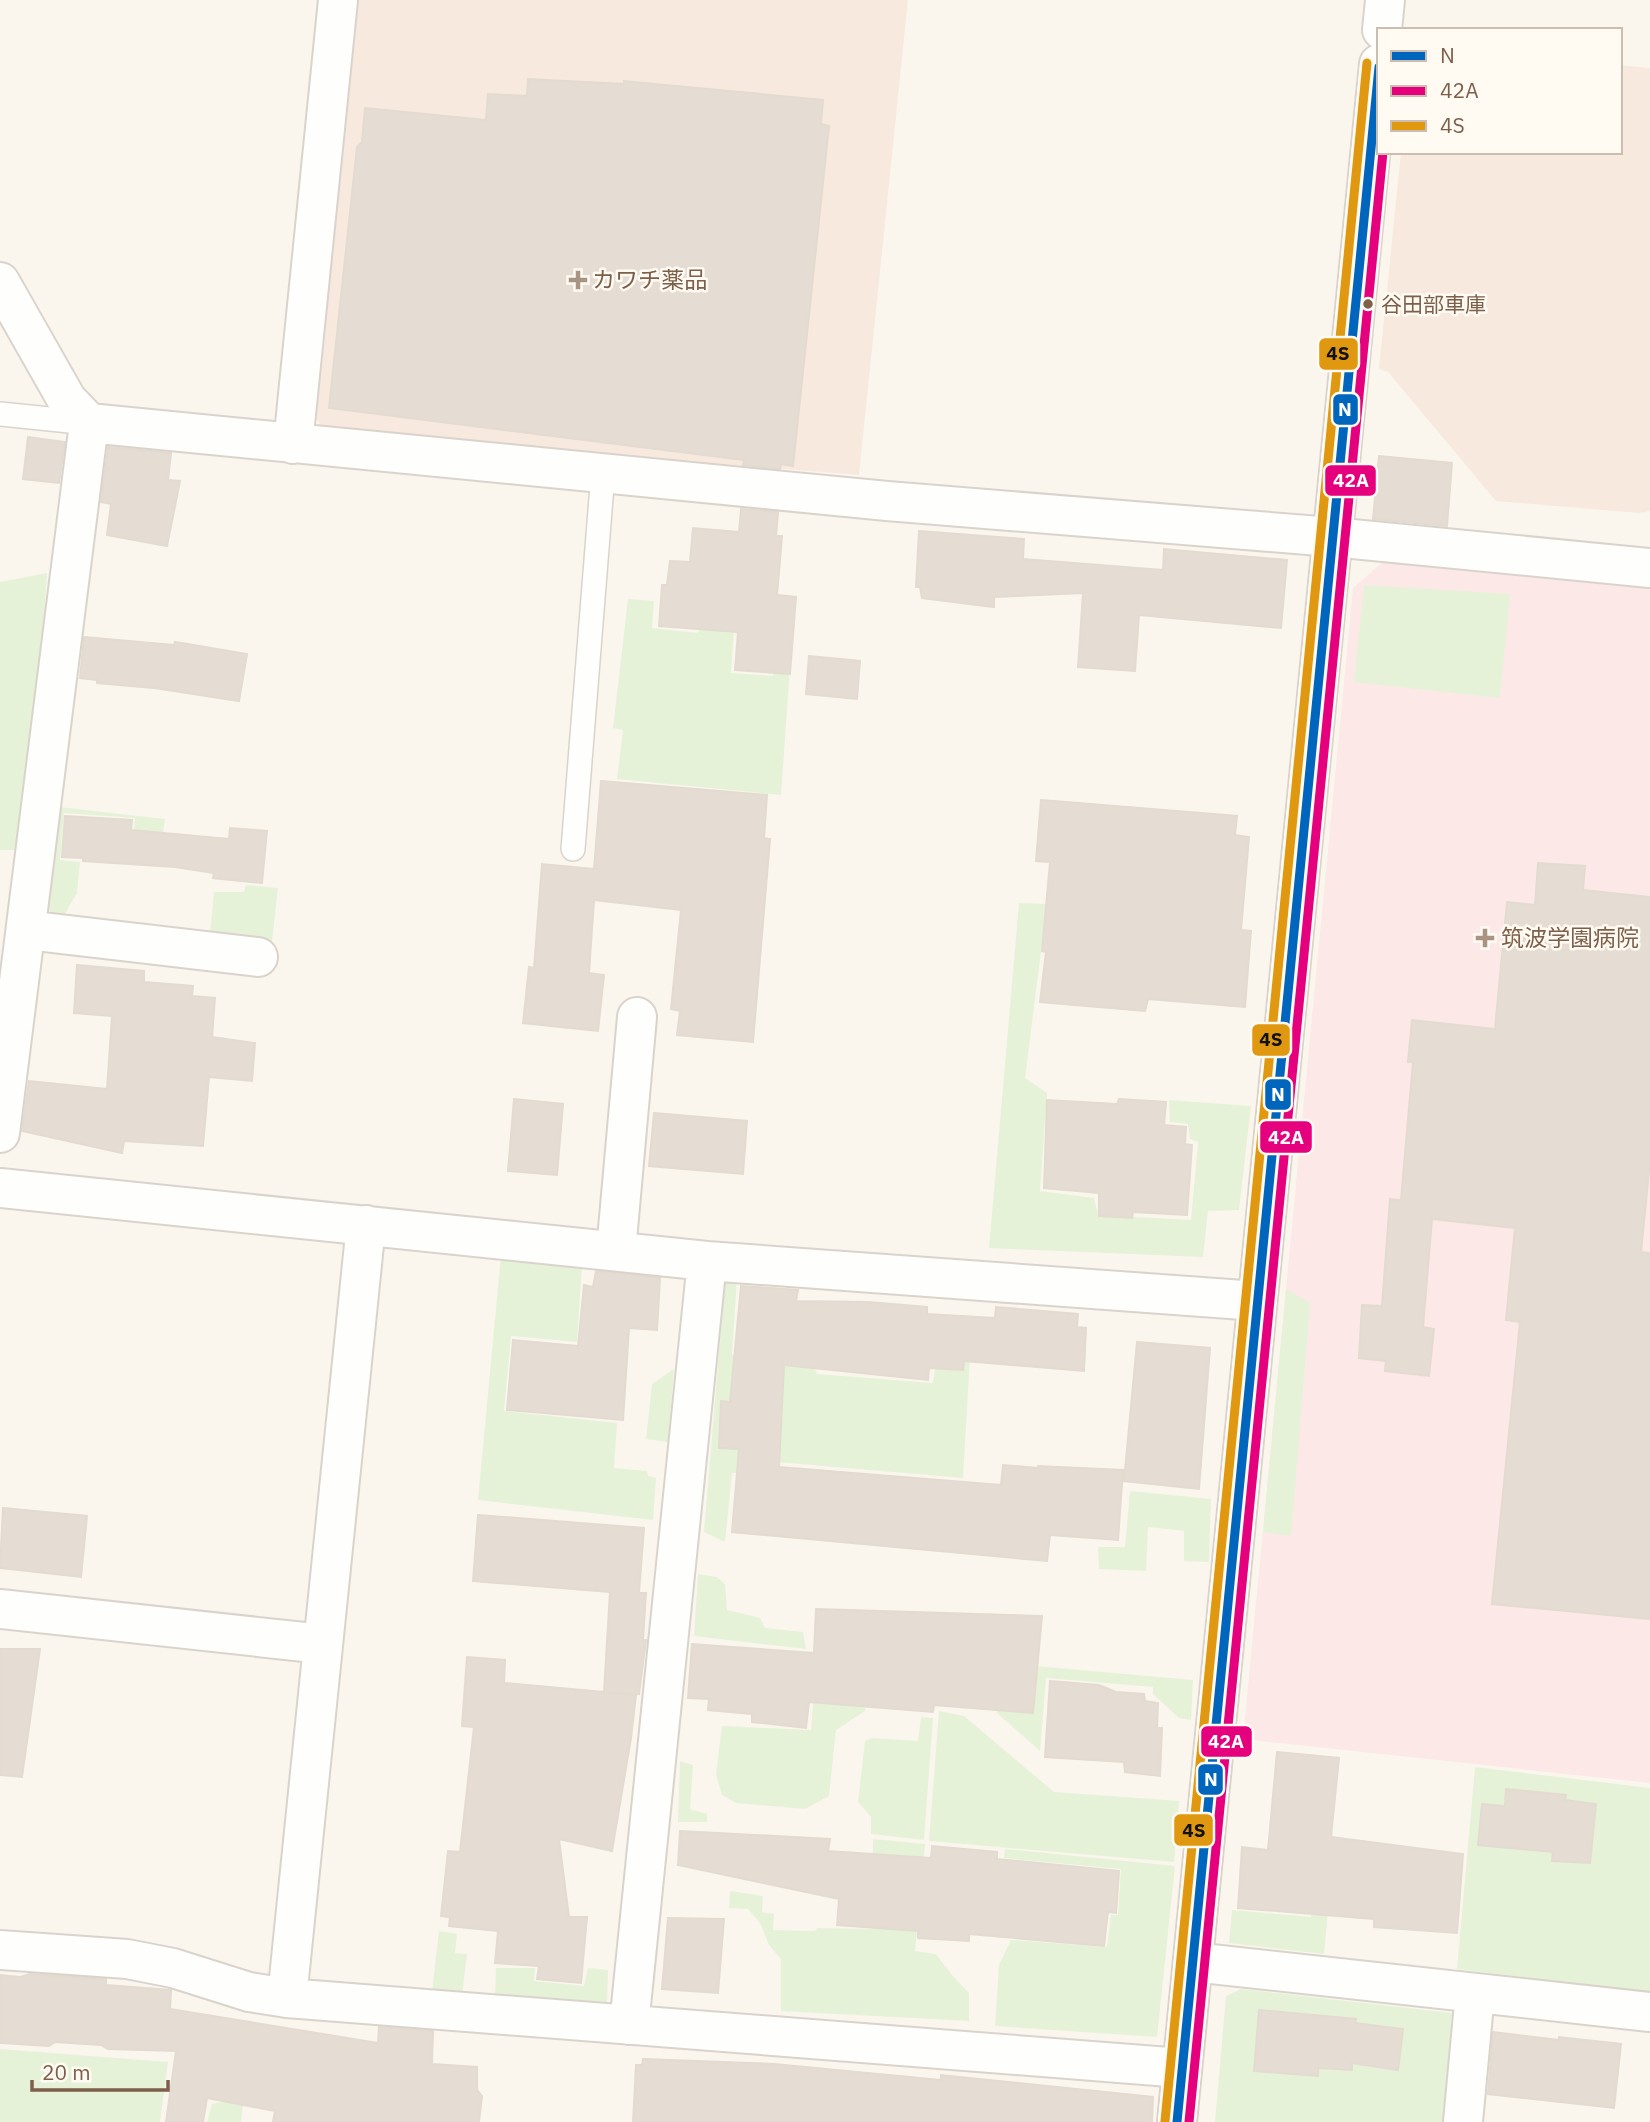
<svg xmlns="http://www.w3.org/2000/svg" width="1650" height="2122" viewBox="0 0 1650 2122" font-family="'IBM Plex Sans','Noto Sans JP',sans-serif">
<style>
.commercial{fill:#f8e9df}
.medical{fill:#fce8e6}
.green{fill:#e5f2d8}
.building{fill:#e5dcd3;stroke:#e3dad0;stroke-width:2}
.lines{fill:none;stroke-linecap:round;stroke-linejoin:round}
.service-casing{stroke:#dad3cc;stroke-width:26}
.minor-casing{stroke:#dad3cc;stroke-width:42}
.tertiary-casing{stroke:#dad3cc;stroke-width:42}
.service{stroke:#fefefc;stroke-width:23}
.minor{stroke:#fefefc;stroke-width:38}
.tertiary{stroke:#fefefc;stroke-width:38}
.bus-1-casing{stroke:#fffbf3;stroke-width:14}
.bus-2-casing{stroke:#fffbf3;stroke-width:14}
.bus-3-casing{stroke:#fffbf3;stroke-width:14}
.bus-1{stroke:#0065bd;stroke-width:9}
.bus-2{stroke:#e5007d;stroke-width:9}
.bus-3{stroke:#df980f;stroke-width:9}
.poi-dot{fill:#a99483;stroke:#fffbf3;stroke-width:2.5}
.bus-dot{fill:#7d5f4a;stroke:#fffbf3;stroke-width:2.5}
.labels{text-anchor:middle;stroke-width:5;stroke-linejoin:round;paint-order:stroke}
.bus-label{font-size:21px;fill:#7d5f4a;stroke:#fffbf3;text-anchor:start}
.poi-label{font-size:23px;fill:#7d5f4a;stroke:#fffbf3;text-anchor:start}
.line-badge{stroke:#fffbf3;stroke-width:2.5}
.badge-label{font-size:19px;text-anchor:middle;font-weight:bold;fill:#fff}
.pale-badge-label{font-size:19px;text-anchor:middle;font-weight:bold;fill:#111}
</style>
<rect width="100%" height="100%" fill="#faf6ee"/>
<path class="commercial" d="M354 0H908L859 475 327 433 311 413Z
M1620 65 1650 68V511L1639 513 1496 501 1388 372 1379 369 1401 152H1620Z"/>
<path class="medical" d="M1383 562 1650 587V1783L1243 1739 1353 588Z"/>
<path class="green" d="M47 573 34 758 18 850H0V582Z
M1364 585 1510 594 1500 698 1354 682Z
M628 599 654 601 652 628 698 633 700 628 734 631 731 673 773 676 774 666 790 668 781 795 617 779 623 730 613 728Z
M59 807 165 819 159 859 132 858 135 818 64 813 60 860 80 862 77 893 62 919H55L46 904Z
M246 885 278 888 272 941 210 932 214 892H244Z
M1019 903 1047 904 1025 1078 1047 1093 1040 1191 1094 1198 1098 1215 1191 1220 1198 1142 1190 1139 1188 1124 1170 1122 1169 1100 1251 1106 1239 1210 1208 1211 1203 1257 989 1248Z
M501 1255 582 1266 577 1342 511 1336 504 1411 617 1423 614 1468 647 1471 648 1476 656 1478 653 1520 478 1500Z
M737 1279 732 1355 811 1361 817 1374 933 1383 937 1357H970L963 1478 754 1460 751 1473H732L725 1542 704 1532 725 1281Z
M1286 1289 1310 1303 1291 1536 1263 1532Z
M674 1369 668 1442 646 1439 652 1384Z
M1130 1491 1211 1499 1209 1562 1184 1561V1531L1148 1527 1146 1571 1099 1569 1098 1547H1125Z
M698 1574 717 1577 725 1584 727 1610 760 1618 765 1628 803 1632 806 1649 694 1636Z
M817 1650 870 1655 865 1711 836 1730 829 1796 805 1809 736 1803 722 1795 716 1774 722 1726 811 1730Z
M1002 1663 1193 1680 1191 1720 1179 1718 1153 1694V1687L1046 1678 1040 1751 997 1713Z
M939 1711 964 1716 1054 1792 1179 1801 1174 1862 929 1841Z
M921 1717 933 1718 924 1840 871 1834V1817L858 1802 865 1741 872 1738 918 1741Z
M680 1761 693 1765 690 1809 707 1814V1822H678Z
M1475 1767 1650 1788V1993L1457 1969Z
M873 1839 925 1844 915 1951 936 1954 952 1975 969 1993V2021L781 2011V1959L769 1945 760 1923 748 1909 729 1908 730 1891 763 1896 762 1912 774 1914 773 1930 815 1931 817 1928 873 1929 878 1884 872 1882Z
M1005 1849 1175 1866 1157 2037 995 2026 999 1965 1011 1940 1107 1947 1111 1915H1118L1121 1869 1004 1858Z
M1317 1856H1333L1324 1954 1229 1943 1232 1910 1311 1917Z
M439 1931 457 1934 455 1953 467 1954 462 1995 432 1992Z
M496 1968H535L534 1981 584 1986 588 1968 608 1970 607 2004 495 1997Z
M1241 1989 1452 2013 1459 2020 1451 2122H1215L1226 1996Z
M0 2049 168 2062 160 2122H0Z
M247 2071 241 2122H207L212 2104 228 2101Z"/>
<path class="building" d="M528 79 624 84V81L823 100 821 124 829 126 793 466 781 464 780 469 743 465 744 460 329 408 357 147 362 142 365 108 486 120 488 94 527 96Z
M28 437 65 442 59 483 23 479Z
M108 447 171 453 168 480 180 481 167 546 107 535 111 504 101 502Z
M1379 456 1452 463 1447 526 1373 519Z
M741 509 778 512 776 536H782L777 595 796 597 790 674 735 670 738 632 659 626 662 585H667L670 561 690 562 693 528 739 532Z
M919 531 1024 539 1023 559 1163 570 1164 549 1287 560 1281 628 1139 615 1135 671 1078 667 1083 593 994 597V607L922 598 920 587H916Z
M84 637 174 645 175 642 247 654 239 701 154 688 97 683V680L80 678Z
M809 656 860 661 857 699 806 694Z
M601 781 767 795 764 838 770 839 753 1042 677 1035 680 1011 671 1009 681 910 594 900 589 973 604 975 598 1031 523 1023 529 967 534 968 542 864 594 869Z
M1041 800 1237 816 1235 835 1249 837 1241 930 1251 931 1245 1007 1148 999 1145 1011 1040 1002 1046 952 1042 951 1050 862 1036 861Z
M65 816 132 820 131 830 229 839 230 828 267 831 262 883 213 878 214 873 175 867 83 861V858L62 857Z
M1538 863 1585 866 1583 890 1650 897V1161L1641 1252 1650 1253V1619L1492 1604 1520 1322 1506 1320 1515 1228 1432 1219 1423 1327 1434 1329 1429 1376 1385 1371 1386 1361 1359 1358 1362 1305 1382 1306 1390 1199 1401 1200 1413 1062H1408L1412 1020 1495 1029 1507 902 1535 905Z
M77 965 144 971V982L193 986 192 996 215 998 212 1037 255 1043 252 1081 209 1077 203 1146 124 1141 122 1153 22 1131 29 1081 107 1089 112 1016 74 1013Z
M514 1099 563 1104 557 1175 508 1171Z
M1119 1099 1166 1102 1164 1125 1186 1127 1185 1144 1192 1145 1187 1215 1133 1212 1132 1218 1099 1216V1193L1044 1188 1047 1100 1117 1104Z
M654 1113 747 1121 743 1174 649 1166Z
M596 1271 660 1278 657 1330 629 1328 623 1420 507 1410 513 1340 578 1346 584 1285 593 1287Z
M741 1286 798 1290 796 1301 868 1302 927 1307V1314L995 1318 996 1307 1078 1314 1077 1327 1086 1328 1084 1371 964 1361 963 1370 929 1368 928 1380 784 1365 779 1467 1001 1485 1003 1465 1038 1468V1466L1123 1470 1118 1540 1050 1535 1047 1561 732 1532 739 1449 719 1448 721 1401 730 1402Z
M1137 1342 1210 1348 1199 1489 1124 1481Z
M3 1508 87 1516 81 1577 0 1568Z
M478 1515 644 1528 639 1593H646L643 1640H646L639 1694 608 1693 636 1695 631 1738 612 1851 559 1839 569 1917H587L581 1983 537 1979 539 1966 495 1963 498 1931 449 1926 450 1917 441 1916 448 1851 460 1852 474 1727 462 1726 467 1657 505 1660 504 1683 604 1692 610 1592 473 1581Z
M816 1609 1042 1616 1033 1713 934 1705 933 1712 809 1702 806 1728 752 1722V1714L708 1710 709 1699 688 1698 692 1644 814 1653Z
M0 1649H40L22 1777 0 1775Z
M1050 1681 1099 1685 1116 1692 1144 1694 1145 1701 1158 1703 1157 1728H1162L1160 1776 1125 1772 1124 1762 1045 1757Z
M1277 1752 1339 1758 1331 1837 1463 1854 1457 1933 1374 1927V1919L1238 1908 1242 1847 1268 1850Z
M1506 1789 1566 1795 1565 1800 1596 1804 1590 1863 1552 1861 1553 1852 1478 1845 1482 1804 1505 1806Z
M680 1831 830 1839 828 1851 931 1858 932 1846 997 1852V1859L1119 1871 1116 1913 1108 1912 1104 1946 969 1934V1941L918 1938V1931L837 1925 839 1899 678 1865Z
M668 1918 724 1919 718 1993 662 1989Z
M30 1974 106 1979V1985L171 1990 170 2009 378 2043 379 2027 433 2031 432 2064 477 2067V2090L482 2096 479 2122H273L275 2111 207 2098 203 2122H166L176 2051 108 2049 101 2045 55 2042 49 2046 0 2043V1975L20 1977Z
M1259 2010 1356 2019 1355 2023 1403 2029 1398 2070 1352 2063V2070L1318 2068V2076L1254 2071Z
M1493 2032 1559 2040V2037L1621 2044 1614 2108 1488 2094Z
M643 2059 774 2064 941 2080V2075L1153 2097 1152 2122H633L636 2065H642Z"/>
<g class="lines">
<g class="service-casing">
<path id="service" d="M0 414 89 423
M573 849 603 473"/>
</g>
<g class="minor-casing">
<path id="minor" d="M0 282 67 400 89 423 887 501 1332 537 1650 568
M293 444 338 0
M26 930 258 957
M0 1133 89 423
M0 1188 707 1261 1257 1301
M616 1251 637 1017
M0 1609 323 1644
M0 1950 127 1959 173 1968 249 1992 287 1998 1182 2068
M1193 1962 1650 2012
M287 1998 366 1225
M629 2025 707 1261
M1463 2122 1475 1993"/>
</g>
<g class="tertiary-casing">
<path id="tertiary" d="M1382 30 1385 0
M1177 2122 1379 64"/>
</g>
<use href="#service" class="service"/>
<use href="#minor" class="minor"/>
<use href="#tertiary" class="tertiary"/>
<g class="bus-1-casing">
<path id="bus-1" d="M1177 2122 1379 67"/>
</g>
<g class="bus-2-casing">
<path id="bus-2" d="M1189 2122 1383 152"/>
</g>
<g class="bus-3-casing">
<path id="bus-3" d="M1165 2121 1367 63"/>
</g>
<use href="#bus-1" class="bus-1"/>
<use href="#bus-2" class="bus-2"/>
<use href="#bus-3" class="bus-3"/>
</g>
<g class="poi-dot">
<path d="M574.5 269.5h7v7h7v7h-7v7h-7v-7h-7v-7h7z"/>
<path d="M1481.5 927.5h7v7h7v7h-7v7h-7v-7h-7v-7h7z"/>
</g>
<circle class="bus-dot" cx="1368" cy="304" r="6"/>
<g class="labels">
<g class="bus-label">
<text x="1381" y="312">谷田部車庫</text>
</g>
<g class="poi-label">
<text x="592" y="288">カワチ薬品</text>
<text x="1501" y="946">筑波学園病院</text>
</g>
</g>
<g class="line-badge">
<rect x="1318" y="337" width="41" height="34" rx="7" fill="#df980f"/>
<rect x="1332" y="393" width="27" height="33" rx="7" fill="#0065bd"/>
<rect x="1324" y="464" width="53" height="33" rx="7" fill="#e5007d"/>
<rect x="1251" y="1023" width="40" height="34" rx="7" fill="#df980f"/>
<rect x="1264" y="1078" width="28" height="33" rx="7" fill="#0065bd"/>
<rect x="1259" y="1120" width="54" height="34" rx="7" fill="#e5007d"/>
<rect x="1200" y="1725" width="53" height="33" rx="7" fill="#e5007d"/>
<rect x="1197" y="1763" width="27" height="33" rx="7" fill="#0065bd"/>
<rect x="1173" y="1813" width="41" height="34" rx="7" fill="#df980f"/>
</g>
<g class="badge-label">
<text x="1345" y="416">N</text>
<text x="1351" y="487">42A</text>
<text x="1278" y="1101">N</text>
<text x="1286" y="1144">42A</text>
<text x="1226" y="1748">42A</text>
<text x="1211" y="1786">N</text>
</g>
<g class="pale-badge-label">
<text x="1338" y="360">4S</text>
<text x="1271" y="1046">4S</text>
<text x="1194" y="1837">4S</text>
</g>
<rect x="1377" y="28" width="245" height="126" fill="#fffbf3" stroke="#cbbdaf" stroke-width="2"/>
<rect x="1391" y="51" width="35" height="10" fill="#0065bd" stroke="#cbbdaf" stroke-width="2"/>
<text x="1440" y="63" font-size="21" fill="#7d5f4a">N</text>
<rect x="1391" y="86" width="35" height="10" fill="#e5007d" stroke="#cbbdaf" stroke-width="2"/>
<text x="1440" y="98" font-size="21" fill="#7d5f4a">42A</text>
<rect x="1391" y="121" width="35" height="10" fill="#df980f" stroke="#cbbdaf" stroke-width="2"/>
<text x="1440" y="133" font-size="21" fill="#7d5f4a">4S</text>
<path d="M32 2080v10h136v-10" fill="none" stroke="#7d5f4a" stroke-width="3.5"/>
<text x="42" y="2080" font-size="21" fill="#7d5f4a" stroke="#fffbf3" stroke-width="5" paint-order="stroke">20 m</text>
</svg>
